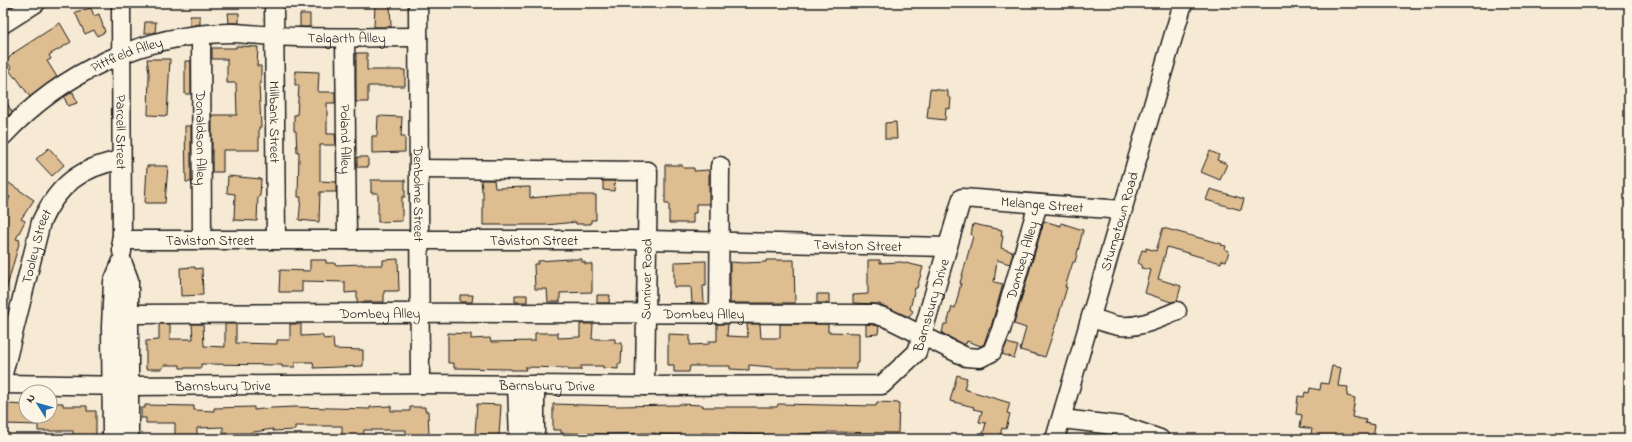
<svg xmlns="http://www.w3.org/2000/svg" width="1632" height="442" viewBox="0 0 1632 442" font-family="'Indie Flower',sans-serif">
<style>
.building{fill:#debd91;stroke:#1c1c1c}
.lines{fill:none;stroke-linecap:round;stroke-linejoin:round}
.minor-casing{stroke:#1c1c1c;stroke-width:21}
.minor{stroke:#fcf5e5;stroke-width:18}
.labels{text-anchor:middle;stroke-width:3;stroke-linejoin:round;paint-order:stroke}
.street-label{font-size:14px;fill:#1c1c1c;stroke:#fcf5e5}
</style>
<rect width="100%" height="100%" fill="#f6ead4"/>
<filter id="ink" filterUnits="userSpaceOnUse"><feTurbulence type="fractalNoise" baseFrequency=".025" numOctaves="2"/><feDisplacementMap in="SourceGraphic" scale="8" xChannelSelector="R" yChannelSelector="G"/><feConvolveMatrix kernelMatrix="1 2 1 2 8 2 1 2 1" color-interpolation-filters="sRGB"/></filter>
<g filter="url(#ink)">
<path class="building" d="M375 3H390L391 27H374Z
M91 8 94 16 99 14 105 32 97 36 94 30 85 34 75 12Z
M228 13H239V23H229Z
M300 14H310V27H300Z
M190 16H200V24L190 26Z
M145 22H156L155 33H144Z
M60 23 71 42 49 55 51 59 47 61 57 77 30 97 16 77 15 78 9 70 12 68 6 61 15 52Z
M236 46 258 47 257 66H261V84H259L261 127H259V150H223V172H212V115H237L236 83H227V59H212V48H236Z
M356 53H367V70H405V86H368V102H356Z
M147 59H170L167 116 148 115 149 73Z
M185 61H191V94H185Z
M295 71 319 72 318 92H335V103H327V134H335L336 145H320V181L336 182V192H320L319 222 299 220 301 197H298L299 152H297L296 131H294V115H297L299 85H295Z
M930 89 948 91V97L951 98 950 109 946 108 945 120 927 118Z
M73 92 77 103 68 106 64 97Z
M3 96 12 112 5 120 3 118Z
M378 116 402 117 401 136H405V152L372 153V136H377Z
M896 122 897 139H885V123Z
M185 126H191V182H186Z
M49 148 64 165 52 176 36 159Z
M1210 151 1219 155 1217 160 1227 164 1220 180 1201 172Z
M357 157H368V167H357Z
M665 165H682L683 168H694V171L709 170V204H696V213H693V223H669V204H665Z
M147 166H168L165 203H145Z
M228 176 261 179 260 196H258L257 221 234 220 235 194 227 193Z
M3 179 34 200 21 219 25 221 16 239 20 240 6 290 3 289V211L10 197 3 192Z
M371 180H405V197H402V221L378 222V193H371Z
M481 180H494L495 188 530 187V198L563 195H596V220H591V224H576V222L546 225H483V191H482Z
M603 181H615L614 191 603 190Z
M1210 189 1244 199 1241 210 1206 200Z
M1044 221 1061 226V223L1083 230 1075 262H1073L1065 287H1067L1058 318 1045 357 1020 350 1026 328 1014 324Z
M973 224 1002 230 1001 236H1003L1001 248 1013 252 1010 264 997 260 994 282 1003 284 991 327 989 329 984 344 981 346 967 341 966 344H962L942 333 944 324H947L952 307 955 308 961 283H960L973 236 971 235Z
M1163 228 1222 244 1221 245 1226 246 1225 249 1229 251 1226 261 1222 260 1221 263 1167 247 1158 279 1181 286 1177 301 1171 302 1145 293 1151 270 1141 268 1142 265 1138 263 1142 250 1146 251V248L1156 251Z
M398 259 399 291H384V302H357V292L345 293V282L302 281V292H279L280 270 310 271V260H326V263H335V265L363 264V265H383V260Z
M569 259H582V262H585V264H592V292L560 293V302H548L547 289H535L534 264H538V261Z
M766 260H794L795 303H730V262L744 263 766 262Z
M868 260H880V263L901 262 923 267 917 288H915L910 309 913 311 909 317 879 304 853 303V295L868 294Z
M706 261V286H703L704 303H692L691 287H674V262Z
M195 267V269L202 268 203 295 181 296 180 268Z
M817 294H829V303H817Z
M460 295H473L472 302H460Z
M515 295H527V302H515Z
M597 295H610L609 303H597Z
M159 324H170V339H193L192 324H203L204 346 225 347V324H236V343L277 344V340H290V324H301V336L322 335 324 339 333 338 334 349 363 350V366L314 368 313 362H295V367H282V365L201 364V368H180V365H164L162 369H146V341L159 340Z
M580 324H593L592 339H615V343H622L621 364H618V369L603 368V366H581V370H568V368L525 367 526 370H511V369L454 368V363H448V333L471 334V339L490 338 491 342 535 341V333H558V338L580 337Z
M717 324H728L727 336 748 337 747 324H760L761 338H780V324H828V332L859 333V363H856V369H839V368H771V367L749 365V370L730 369V366H690L689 372H674V365H668V334L690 335V345L709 344V341H717Z
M866 324 879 326 878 334 866 335Z
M1007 343 1018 346 1014 358 1002 354Z
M1332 366 1341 368 1338 386 1348 387 1347 396 1355 398 1352 417 1366 420 1365 423 1375 425 1373 439H1310L1312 429 1300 427 1302 415 1296 414 1298 396 1304 397 1305 392 1309 393 1310 388 1320 390 1321 383 1328 384Z
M957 375 967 378 964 389 1010 403 1007 413 1010 414 1006 429 1002 428 999 439 983 434 986 423 979 422 982 411 973 409 974 407 950 401Z
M877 402 899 403 898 433 827 432V433L798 434 800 436 702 433V436L655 434V433L604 434 561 433V430H553V404L618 406 679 405V404L703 405V407H777L778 404 876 406Z
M50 403H63V406H87V411H96V435L88 436V439H73V431H38V425L6 424 7 404 26 405V416H50Z
M477 404 501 405 499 436 475 434Z
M145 405 194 406V410L214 411V408L254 407V410L272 408 294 407 370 409V407L391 406V411H410V407H425V411H428L429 435H406V430H364L363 438 342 437V426H295V430L273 431V429L248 433H223V427L197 428V435H175V423H146V418H141V408H145Z"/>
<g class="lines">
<g class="minor-casing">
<g id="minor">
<path id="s1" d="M121 3 122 252"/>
<path id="s2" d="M274 3 276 240"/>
<path id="s3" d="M418 3 420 384"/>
<path d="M3 24 36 3"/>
<path id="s4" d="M201 35 202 240"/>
<path id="s5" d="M345 38 347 240"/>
<path id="s6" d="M3 136C62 72 146 32 234 33 255 34 276 37 297 37 338 38 378 37 418 37"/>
<path d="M419 169 648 171 645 386"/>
<path id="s7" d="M121 240H647L947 247"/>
<path id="s8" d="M130 314C378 312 626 313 874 314L887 318 966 357 980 358 992 352 1001 330 1038 204"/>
<path d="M719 314 720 166"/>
<path d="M1091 318C1100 320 1110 325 1119 326 1140 328 1158 319 1177 311"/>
<path id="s9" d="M3 374 41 222C58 185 81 167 121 160"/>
<path id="s10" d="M3 384 130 386 420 384 645 386 882 385 917 352 962 198 1123 210"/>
<path d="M517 385 519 439"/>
<path d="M535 385V439"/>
<path d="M1062 419 1122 426 1160 439"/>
<path d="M112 439 111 327 113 282 122 261 129 280V439"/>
<path id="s11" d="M1055 439 1183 3"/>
</g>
</g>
<use href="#minor" class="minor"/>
</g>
</g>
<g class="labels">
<g class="street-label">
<text dy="5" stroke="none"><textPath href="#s6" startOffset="373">Talgarth Alley</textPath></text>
<text dy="5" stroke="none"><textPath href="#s6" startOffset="150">Pittfield Alley</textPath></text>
<text dy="5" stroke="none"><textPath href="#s2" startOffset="119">Millbank Street</textPath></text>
<text dy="5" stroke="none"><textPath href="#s1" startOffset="129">Parcell Street</textPath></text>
<text dy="5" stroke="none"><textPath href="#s4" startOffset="103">Donaldson Alley</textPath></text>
<text dy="5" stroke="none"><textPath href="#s5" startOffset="101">Poland Alley</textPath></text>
<text dy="5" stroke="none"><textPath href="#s3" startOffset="191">Denbolme Street</textPath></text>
<text dy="5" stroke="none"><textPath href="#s10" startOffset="1168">Melange Street</textPath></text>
<text dy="5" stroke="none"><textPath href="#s11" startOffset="227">Stumptown Road</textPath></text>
<text dy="5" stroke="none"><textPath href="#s7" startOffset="89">Taviston Street</textPath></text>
<text dy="5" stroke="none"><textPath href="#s7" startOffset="413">Taviston Street</textPath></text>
<text dy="5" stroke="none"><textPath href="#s7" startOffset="737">Taviston Street</textPath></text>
<text dy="5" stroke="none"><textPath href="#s9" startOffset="132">Tooley Street</textPath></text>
<text dy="5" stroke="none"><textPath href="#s8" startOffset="970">Dombey Alley</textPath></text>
<text transform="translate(646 279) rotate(-89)" y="5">Sunriver Road</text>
<text dy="5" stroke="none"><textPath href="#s10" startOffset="976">Barnsbury Drive</textPath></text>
<text dy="5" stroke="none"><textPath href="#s8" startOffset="250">Dombey Alley</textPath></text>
<text dy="5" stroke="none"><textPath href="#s8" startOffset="574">Dombey Alley</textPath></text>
<text dy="5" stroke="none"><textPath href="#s10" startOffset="220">Barnsbury Drive</textPath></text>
<text dy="5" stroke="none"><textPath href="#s10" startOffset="544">Barnsbury Drive</textPath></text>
</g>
</g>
<rect width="1632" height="442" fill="none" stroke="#fcf5e5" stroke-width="16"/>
<rect x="8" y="8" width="1616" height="426" fill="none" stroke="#1c1c1c" stroke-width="1.5" filter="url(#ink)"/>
<g transform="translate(38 404) rotate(307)"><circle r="19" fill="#fcf5e5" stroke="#a29e95"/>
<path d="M0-3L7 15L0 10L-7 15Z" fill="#1f6fb2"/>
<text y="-6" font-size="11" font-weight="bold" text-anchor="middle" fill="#1c1c1c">N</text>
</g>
</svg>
